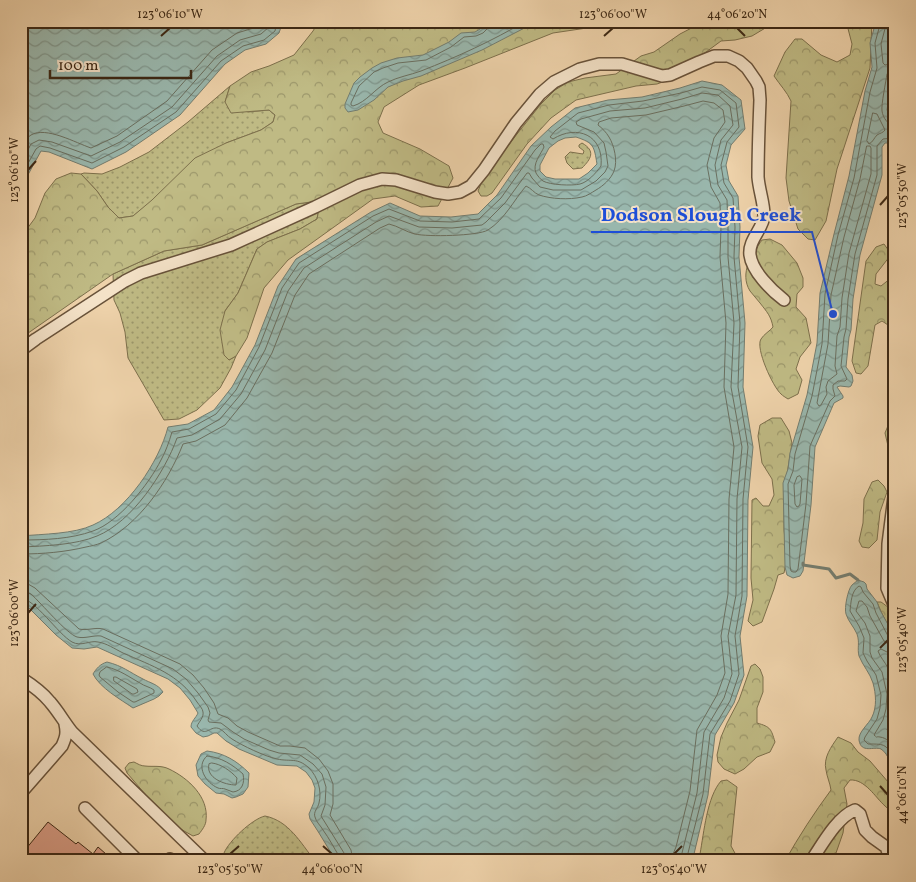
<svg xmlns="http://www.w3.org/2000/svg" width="916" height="882" viewBox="0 0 916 882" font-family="Vollkorn,serif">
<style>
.grass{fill:url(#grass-dots);stroke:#7d704c}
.forest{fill:url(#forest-crowns);stroke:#7d704c}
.water{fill:url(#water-waves);stroke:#737d70;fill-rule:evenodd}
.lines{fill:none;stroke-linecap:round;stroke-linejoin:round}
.shore{stroke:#6a6f60;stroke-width:1}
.stream{stroke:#737d70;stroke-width:3}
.building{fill:#da9d87;stroke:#3b2714}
.minor-casing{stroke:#68523a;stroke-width:14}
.minor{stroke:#f4e2c8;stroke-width:11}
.ticks{fill:none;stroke:#3b2714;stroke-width:2}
.leader{fill:none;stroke:#1d4ed8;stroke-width:2}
.callout-dot{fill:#1d4ed8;stroke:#f4e2c8;stroke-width:2}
.callout-label{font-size:20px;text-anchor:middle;font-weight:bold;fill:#1d4ed8;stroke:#f4e2c8;stroke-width:4;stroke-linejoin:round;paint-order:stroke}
.neatline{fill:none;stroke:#3b2714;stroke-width:2}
.ticks-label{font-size:12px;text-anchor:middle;fill:#3b2714}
</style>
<defs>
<pattern id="grass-dots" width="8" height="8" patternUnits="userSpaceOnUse" patternTransform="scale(1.25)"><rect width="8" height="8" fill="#bfba84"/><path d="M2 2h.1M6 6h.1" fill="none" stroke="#9c976b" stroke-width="1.8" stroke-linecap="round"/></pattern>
<pattern id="forest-crowns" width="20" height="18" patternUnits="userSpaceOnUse" patternTransform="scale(1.25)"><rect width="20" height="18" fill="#bfba84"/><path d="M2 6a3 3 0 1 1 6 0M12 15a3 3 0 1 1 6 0" fill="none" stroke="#9c976b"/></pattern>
<pattern id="water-waves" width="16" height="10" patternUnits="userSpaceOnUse" patternTransform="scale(1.25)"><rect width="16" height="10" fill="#99b7ad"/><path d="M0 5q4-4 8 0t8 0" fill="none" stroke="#7e958c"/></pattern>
</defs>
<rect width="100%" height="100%" fill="#eed2aa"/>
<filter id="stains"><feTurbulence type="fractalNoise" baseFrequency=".004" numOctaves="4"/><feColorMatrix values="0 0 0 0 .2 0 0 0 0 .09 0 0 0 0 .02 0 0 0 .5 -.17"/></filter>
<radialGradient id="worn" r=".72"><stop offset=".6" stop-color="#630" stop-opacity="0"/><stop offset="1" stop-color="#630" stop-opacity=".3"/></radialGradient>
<path class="grass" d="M230 86 225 102 248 112 269 110 275 115 273 122 261 130 226 143 133 216 119 218 108 207 97 191 81 174 84 173 102 174 120 167 149 152 188 122Z
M582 143C596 151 591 159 582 168L573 169 567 163 565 157 570 152 583 154 584 151 579 147V145Z
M311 202 319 209 317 219 300 229 267 242 257 249 238 293 225 311 229 360 236 356 231 368 220 388 197 410 179 419 164 420 128 358 125 332 120 313 114 300 113 274 164 251 202 245 296 204Z
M265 816C289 821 300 842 315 861H223C223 858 222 856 224 853 229 841 252 819 265 816Z"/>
<path class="forest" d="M319 21H634L553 33 465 68 419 85 384 107 378 122 383 133 420 149 449 166 453 178 438 206 421 207 395 196 373 199 288 260 264 288 247 338 236 356 229 360 224 355 220 330 225 311 238 293 257 249 267 242 300 229 317 219 319 209 311 202 296 204 202 245 164 251 113 274 21 338V237L35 218 45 193 56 179 71 173 81 174 97 191 108 207 119 218 133 216 152 200 195 158 226 143 261 130 273 122 275 115 269 110 231 113 225 102 230 86 251 72 269 66 294 55 313 31Z
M705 21H777L752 36 735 40 721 41 668 80 657 84 636 86 576 100 551 118 527 144 492 193 487 196H481L478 191 483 179 517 134 541 104 555 90 568 82 585 78 616 74 641 56 654 52 680 34Z
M846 21H872L870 68 837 169 826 221 815 240 808 239 798 229 789 201 786 178 791 101C787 92 780 85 774 76L785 52 795 39H802L821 55 837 62 850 55 852 44Z
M770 239 782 245 797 263 803 278V287L797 294 796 307 806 318 811 343 800 357 796 369 802 380 798 394 788 399C785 397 783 396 781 394 773 387 755 348 761 339 764 334 770 331 773 327 771 316 767 312 760 303 757 299 753 295 750 291 739 273 752 254 762 240Z
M884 244 889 251 890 256 876 274 875 284 881 286 891 278 895 277V338L891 327 882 321 875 325 868 366 861 374 856 373 852 361 866 261 876 247Z
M895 366V452L888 446 885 433 894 411 892 382Z
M772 418H781L789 431 792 443 784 493V530L787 558 784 573 778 575 774 589 762 622 753 626 748 621 753 600 751 578 752 500 756 498 763 506H769L774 495 772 479 762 463 758 436 760 425Z
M878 480 884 486 887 492 880 512 877 540 869 548 862 547 859 541 863 523 864 499 872 482Z
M877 602H881C897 612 895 624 895 641 890 627 882 616 877 602Z
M755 664 760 669 763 677V692L757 708V723C771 727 771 729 775 742L770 752 757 757 744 769 735 774 724 769 718 762 717 755 721 737 727 723 739 700 751 666Z
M838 737 851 743 858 752 870 761 895 790V814C891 811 888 809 885 806 875 797 865 779 850 780L844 788 847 804 843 833 836 853 826 855 822 852 811 861H785C799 836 814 813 831 790 830 783 827 777 826 770 823 758 831 747 838 737Z
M134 762C138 764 141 766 145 766 153 767 161 765 169 769 188 778 209 797 206 820 206 825 202 830 199 834L193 836 177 827 152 802 127 773 125 768 129 763Z
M727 780 737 787 731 846 736 855 744 856 748 859 747 861H696L700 854C704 832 707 797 721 781Z"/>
<path class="water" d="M36 21H283L279 33 266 44 245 50 225 64 180 115 126 152 92 169 49 152 41 151 24 182 21 190V33Z
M488 21H538L482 50 421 76 403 81 388 87 374 100 358 110 348 112 345 108V104L354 83 360 77 372 68 381 63 397 58 423 55 449 42 461 33 475 32 480 29Z
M876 21H895V57L887 110 895 125V140L893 143H885L882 147V175L860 255 853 299 851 330 849 337 846 367 852 375 853 381 851 386 849 387 840 386 837 387 843 396V398L834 403 815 447 811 505 803 571 800 576 793 578 787 575 785 567 783 483 788 469 790 453 807 395 817 343 820 293 834 234 849 176 865 91 872 67 870 43Z
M702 81 722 85 741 100 745 129 731 145 726 165 729 181 738 196 740 227 739 257 745 323 743 387 753 447 748 500 747 596 740 636 744 675 734 703 715 735 708 795 694 854 690 861H336L319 833 310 819 309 814 314 802 315 788 312 780 306 772 297 766 277 765 239 749 226 741 217 733H214L208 736 203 737 196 733 191 727C191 721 196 718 198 713L190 700 180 688 168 679 97 647 84 649 72 648 56 635 30 609 21 601V536C43 534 74 534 93 525 127 510 159 462 168 427L188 424 214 410 232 387 255 345 278 286 296 259 371 212 390 203 420 216 451 217 478 214 497 195 531 146 551 127 575 108 608 100 642 97 680 88ZM576 137C594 143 594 146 597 164L588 173 579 179H555L546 177 540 171V165L549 148 558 141 565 138Z
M858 580 864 582 866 584 867 589 877 602 880 610 891 630 895 641V776C892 768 889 754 881 749 874 746 861 754 859 740 858 732 869 724 872 717 877 707 876 694 873 683 870 673 863 666 859 656 857 648 860 643 857 634 854 627 848 621 846 614 844 608 848 589 852 585 854 583 856 582 858 580Z
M107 662C123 666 129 672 143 679 150 683 158 684 163 692L159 696 154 699 133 708C120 699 100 688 93 674 96 669 100 664 107 662Z
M207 751C224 753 237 761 249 773L248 787 243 794 236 797 232 798 224 794 216 793 205 784 198 776 196 765 201 754Z"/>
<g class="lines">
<path class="shore" d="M491 21 490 26 483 33 476 36 464 37 451 47 426 60 398 63 383 68 374 72 359 86 351 103V105L353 106C367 102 375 88 388 82 398 77 410 75 421 71 457 57 492 41 526 21
M881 21 875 43 877 68 870 92 854 178 838 235 825 294 822 344 812 396 795 454 793 471 788 484 790 566 791 571 793 572H796L798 569 806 504 810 446 830 401 835 396 833 389V385L838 381H845L847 379 841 366 844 337 846 329 848 299 855 254 877 175V146L883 139 895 138
M887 21 881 44 883 63 885 65 895 63
M895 69 890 70 887 74C886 81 881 105 882 111 883 118 888 125 895 126
M873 113 877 114 885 130C883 133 880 133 877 135 874 138 873 142 869 144L867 141Z
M867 146H870L871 148V174L849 253 842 298 840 327 837 336 835 366 837 374 828 381 826 387 827 394 821 405 819 406 817 403 828 344 831 295 844 237 860 179Z
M21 147C24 142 26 138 31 135 46 126 76 143 91 148L117 136 167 101 212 50 237 33 257 27 263 21
M21 163 31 144 39 140 52 142 91 156 120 142 172 107 217 56 240 40 261 34 269 27 271 21
M21 176 36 149 40 146 50 148 92 163 124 147 176 112 221 61 243 46 264 40 275 31 277 21
M800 476 802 479 800 504 799 506 797 507 795 504 794 485 797 477Z
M21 540C45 540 71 539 93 531 119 522 149 484 161 460 166 451 169 442 172 432L189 429 216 414 236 390 259 347 282 288 299 263 373 216 389 209 420 221 452 222 479 219 501 198 535 150 541 144H543L544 147C541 154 532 164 536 173 537 175 541 180 543 181 550 185 572 186 580 184 588 182 596 173 601 166 604 135 577 124 553 139L550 137 555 131 578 113 609 105 643 101 681 93 702 87 720 90 736 103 739 127 727 142 721 165 724 183 733 198 735 227 734 257 740 323 738 387 748 447 743 499 742 596 735 636 739 674 730 701 710 734 703 794 686 861
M21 547C44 546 76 545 97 536 132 522 165 472 177 438L192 435 220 419 241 394 265 350 288 291 304 268 376 222 389 216 419 227 452 228 482 225 486 222 505 203 527 173H529L532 178 540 187 553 190H581L596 181 605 172 608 166 606 152 604 143 594 132 577 125 576 122 581 119 610 111 645 108 682 99 702 93 718 95 730 106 733 125 721 140 715 165 718 185 727 200 728 227V257L734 323 731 387 742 447 737 499 736 595 728 636 732 674 724 698 704 732 697 793 680 861
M21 554C43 554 65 552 86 547 91 546 96 545 101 543 139 525 168 482 183 444L196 441 225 425 247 398 272 353 295 295 309 274 380 228 389 224C398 226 406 232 415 234 427 237 478 236 488 230 505 219 514 200 526 186 531 188 534 193 539 195 551 199 569 200 582 197 587 196 591 193 596 190 603 186 611 179 614 171 618 161 614 145 609 137 606 132 602 128 598 125L599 122 611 118 646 115 684 106 703 101 714 103 723 110 725 122 714 138 707 165 711 187 720 203 721 227 720 257 726 323 724 387 734 447 729 499 728 594 721 636 725 673 717 695 697 730 690 791 676 847 673 854 672 861
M21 584H28L35 588 79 629C87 631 95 627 103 629L180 664 193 675 204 688 214 703 218 714 228 718 237 726 248 732 280 746H290L305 748 319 759 328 771 333 784V804L330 815 351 850 353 861
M21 591 26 592 31 594C41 603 67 634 77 637 85 639 93 635 101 636L173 669 186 679 198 693 208 707 210 713 208 720 209 722 221 723 233 732 244 739 269 750 279 753 300 755 313 764 322 774 326 787 325 805 321 816 344 853 346 861
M21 598C35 599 58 634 72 642 81 647 90 640 98 642 106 643 115 649 123 653 152 666 179 674 197 702 199 705 203 709 203 712 204 717 199 722 197 726 206 739 210 724 220 729 224 731 227 736 232 739 243 746 264 756 277 759 291 762 297 757 309 768 318 777 322 791 319 803 318 808 313 812 315 817 316 822 321 826 323 830 329 838 334 848 339 856L340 861
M895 639H891L888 636 876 613 873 604 863 592 861 587 859 586C851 591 851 603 850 611L859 626 864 638 863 653 867 661 876 675 881 695 880 708 877 719 865 737 864 740 868 744C886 744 886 744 895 761
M895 646 888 644 884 641 870 616 867 607 862 601H859L856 611 865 623 870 636V652L872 658 882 672 887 694 886 709 883 720 874 735C879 739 874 736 880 737 887 738 891 743 895 748
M895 653 887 652 881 649 878 651C880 657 885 662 888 668 897 687 895 711 887 730L895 736
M107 667C120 670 129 677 140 683 144 686 150 687 154 690V693L135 702H133L118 692 100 677 99 675 100 672Z
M114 677H116L137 689 138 692 134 694H132L114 681Z
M207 756C221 757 233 765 243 774 245 783 242 791 233 792 230 791 228 790 225 789 223 788 220 789 218 788 206 783 195 766 207 756Z
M212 763C221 764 231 771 237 778L236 785C225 785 205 778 209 764Z"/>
<path class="stream" d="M803 563V565L829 569 836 578 850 574 858 580"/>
</g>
<path class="building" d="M48 822 76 844 78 842 93 854 98 847 114 861H21V855Z"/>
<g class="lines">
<g class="minor-casing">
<path id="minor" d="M21 350 36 339 125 281 141 273 231 245 315 207 360 185 382 179 396 180 435 192 448 194 460 192 471 186 484 170 516 123 540 94 554 82 580 69 599 64H622L662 76 670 75 699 62 714 56H728L739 61 747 68 756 81 759 87 760 100C759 126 758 151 758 177 759 190 764 203 764 215 764 228 748 240 750 255 752 271 771 290 784 300
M895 489 888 544 887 588 895 607
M21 678C32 685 42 692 50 702 58 711 64 722 72 732L205 861
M21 793 62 746C66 737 67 733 65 724
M85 808 138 861
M169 861 170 859 171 861
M811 861C822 845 837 817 855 810L860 814 865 830 872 837 886 847 891 861"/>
</g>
<use href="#minor" class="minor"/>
</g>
<path class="ticks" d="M737 28 745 36M161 36 170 28M604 36 613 28M28 170 36 161M880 205 888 196M28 613 36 604M880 648 888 640M880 786 888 795M323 846 332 854M230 854 239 846M674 854 682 846"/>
<path class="leader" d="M833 314L812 232H591"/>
<circle class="callout-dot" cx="833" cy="314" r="5"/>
<g class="callout-label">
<text x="701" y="221">Dodson Slough Creek</text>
</g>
<rect width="916" height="882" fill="none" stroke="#eed2aa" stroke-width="55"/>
<path d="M50 70v8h141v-8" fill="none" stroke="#3b2714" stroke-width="2.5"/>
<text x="58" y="70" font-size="15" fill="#3b2714" stroke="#f4e2c8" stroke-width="4" paint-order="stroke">100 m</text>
<rect x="28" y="28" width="860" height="826" class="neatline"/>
<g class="ticks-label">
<text x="170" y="18">123°06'10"W</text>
<text x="613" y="18">123°06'00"W</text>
<text x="737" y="18">44°06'20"N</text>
<text transform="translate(14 170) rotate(-90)" y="4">123°06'10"W</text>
<text transform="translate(902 196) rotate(-90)" y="4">123°05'50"W</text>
<text transform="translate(14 613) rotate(-90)" y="4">123°06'00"W</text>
<text transform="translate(902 640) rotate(-90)" y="4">123°05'40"W</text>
<text transform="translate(902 795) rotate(-90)" y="4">44°06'10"N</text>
<text x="230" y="873">123°05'50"W</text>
<text x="332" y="873">44°06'00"N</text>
<text x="674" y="873">123°05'40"W</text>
</g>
<rect width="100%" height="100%" filter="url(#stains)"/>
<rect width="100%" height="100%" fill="url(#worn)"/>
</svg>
